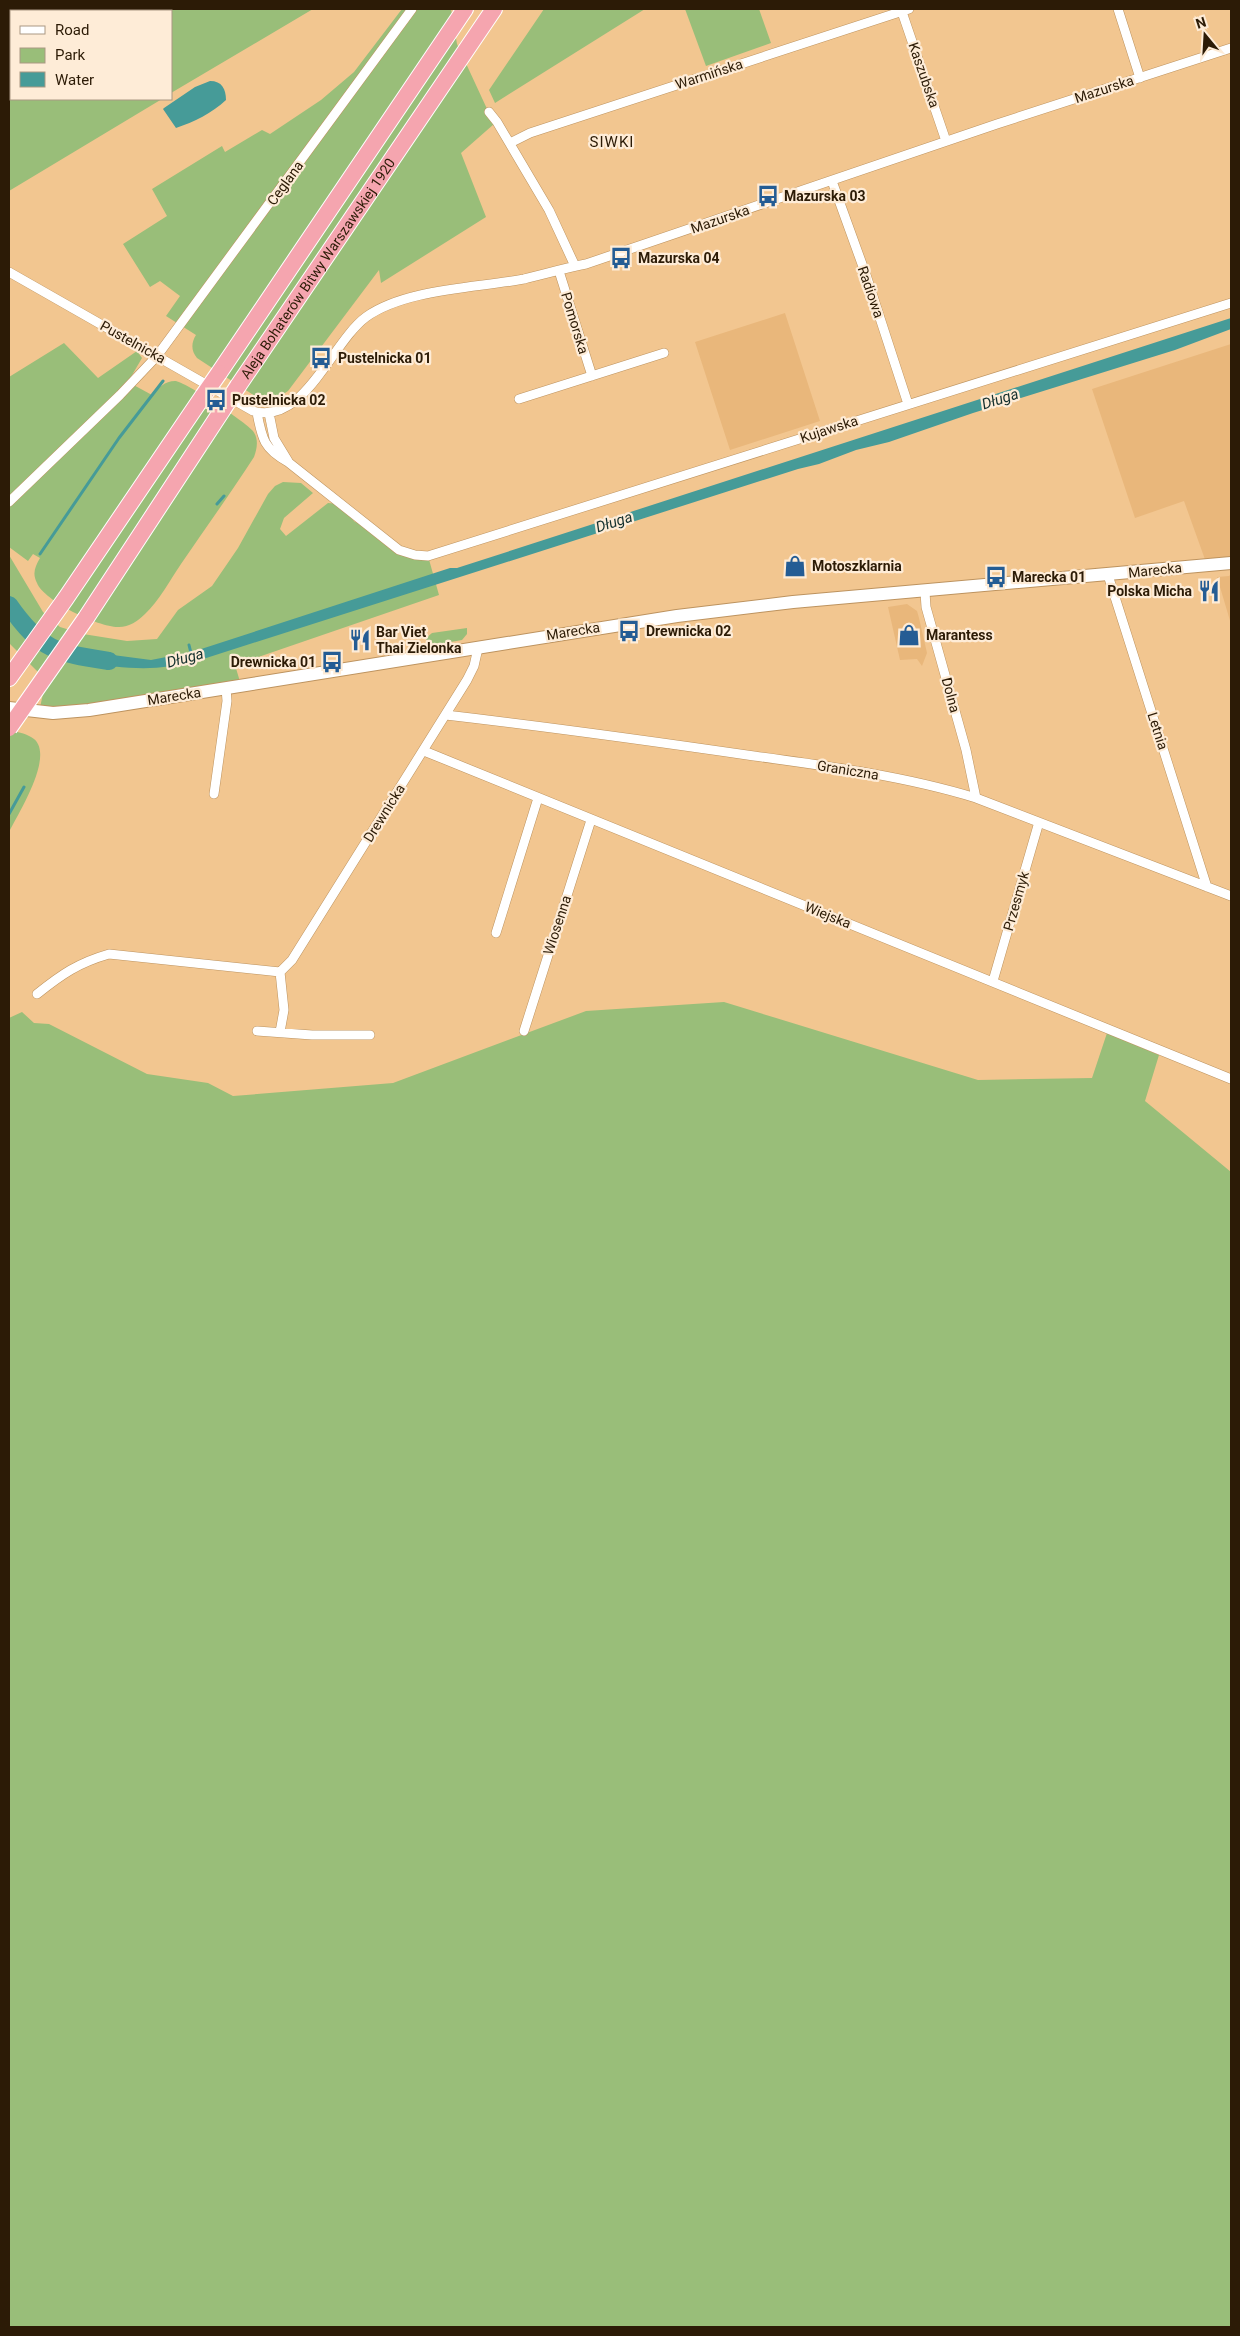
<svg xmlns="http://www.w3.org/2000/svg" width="1240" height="2336" viewBox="0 0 1240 2336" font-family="Roboto,sans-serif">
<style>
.built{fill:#e9b77b}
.green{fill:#99be79}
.water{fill:#469b98}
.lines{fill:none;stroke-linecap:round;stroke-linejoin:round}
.stream{stroke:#469b98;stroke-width:3}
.river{stroke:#469b98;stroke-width:18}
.street-casing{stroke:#bd935f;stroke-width:10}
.secondary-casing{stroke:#bd935f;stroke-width:14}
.highway-casing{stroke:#fff;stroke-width:18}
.street{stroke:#fff;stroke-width:9}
.secondary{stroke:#fff;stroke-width:12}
.highway{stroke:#f5a5af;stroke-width:16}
.highway-bridge-casing{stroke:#fff;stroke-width:18;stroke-linecap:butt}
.highway-bridge{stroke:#f5a5af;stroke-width:16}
.labels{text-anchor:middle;stroke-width:4.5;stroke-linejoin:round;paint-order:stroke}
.street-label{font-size:14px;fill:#2c1b06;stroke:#feecd7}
.poi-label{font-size:14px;font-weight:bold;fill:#2c1b06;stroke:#feecd7;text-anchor:start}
.neighbourhood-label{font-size:15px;letter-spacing:1px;fill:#2c1b06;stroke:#feecd7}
.water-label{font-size:15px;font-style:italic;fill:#14302e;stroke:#feecd7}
</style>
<rect width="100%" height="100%" fill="#f2c690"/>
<path class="built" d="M785 313 820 421 730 450 695 342Z
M1231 344V563L1207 565 1184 501 1135 518 1092 389Z
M1231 574V624L1217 577 1229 576Z
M907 604 917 611 919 618 927 653 922 666 917 659 900 660 888 607Z"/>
<path class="green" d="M145 9H313L171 93V11H141Z
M402 9H451L457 44 494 124 461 153 486 217 381 283 379 270 288 391C278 398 270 402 258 398L197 358C191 351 191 343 196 335L166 316 180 296 160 281 150 287 123 244 167 216 152 189 222 146 225 152 262 130 270 134 321 100 354 72Z
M544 9H645L495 103 489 90Z
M685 9H759L771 43 706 66Z
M11 92V99H162L9 191V94Z
M64 343 98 378 137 351 142 358 128 382 152 395C158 388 165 381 175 381 184 381 246 422 253 431 259 439 257 449 254 457 230 494 205 529 181 564 170 580 159 601 145 614 138 621 129 627 119 627 100 628 44 601 37 583 32 573 35 567 40 558L33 554 28 561 9 547V377Z
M283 482 301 483 313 493 284 518 280 529 286 536 328 503 339 504 355 522 369 525 399 550 428 556 439 595 235 665 241 685 39 712 46 680 9 643V555L43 612 60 627 83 634 127 641 157 639 178 610 212 586 238 548 268 494 275 486Z
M467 628V634L462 640 428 646 426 638 432 633Z
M9 730C16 732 25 733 31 737 58 751 18 814 9 832Z
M724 1002 978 1080 1092 1078 1107 1033 1159 1055 1145 1101 1231 1172V2327H9V1018L22 1012 34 1023 49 1024 147 1074 208 1083 233 1096 393 1083 586 1011Z"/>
<path class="water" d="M210 81C222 81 226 89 226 100 212 113 194 122 176 128L163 109 164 108 195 87Z
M1231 318V329L1175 350 973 413 889 442 856 450 819 464 798 469 200 660C157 672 127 669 83 662L90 652 151 660 192 652 450 568H457Z
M9 595 24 613 16 625 9 616Z"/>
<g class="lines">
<path class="stream" d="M119 438 163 381
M217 504 224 496
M40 554 119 438
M189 645 192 657
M9 814 24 787"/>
<path class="river" d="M9 605C41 651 57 653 109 661"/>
<g class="street-casing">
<path id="street" d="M901 9 946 141
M1118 9 1140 78
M489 112 497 122 549 210 575 266
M510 143 530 133 909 9
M832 181 866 275 908 404
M559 271 592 376
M9 272 253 411C304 426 332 342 366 317 405 289 476 288 524 279 545 274 565 268 586 264L997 124 1231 48
M519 399 664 353
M257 413C262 439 264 449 288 462L399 550 415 555 428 556 1231 303
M269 413 274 438 288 461
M9 502 120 395 157 356 412 9
M1108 575 1207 887
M925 592 926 607 966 750 976 798
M446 715C549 727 651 741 754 756 828 766 904 776 976 798L1231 896
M424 751 1231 1079
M214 794 227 701 226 688
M496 933 538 798
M993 981 1039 822
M37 994C62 974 78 963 109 954L280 972 292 960 467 680 474 666 478 648
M257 1031 312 1035H370
M524 1031 591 820
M280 1032 284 1010 280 972"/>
</g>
<g class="secondary-casing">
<path id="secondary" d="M9 708 53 713 89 710 677 616 793 602 1231 563"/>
</g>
<g class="highway-casing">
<g id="highway">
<path d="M219 373 465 9"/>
<path id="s1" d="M238 386 494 9"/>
<path d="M86 618 223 409"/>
<path d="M9 678 66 598 203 396"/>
</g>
</g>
<use href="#street" class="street"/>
<use href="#secondary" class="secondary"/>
<use href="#highway" class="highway"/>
<g class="highway-bridge-casing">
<path id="highway-bridge" d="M203 396 219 373
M223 409 238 386
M9 728 86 618"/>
</g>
<use href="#highway-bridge" class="highway-bridge"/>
</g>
<defs>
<g id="bus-bare" transform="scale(1.725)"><path d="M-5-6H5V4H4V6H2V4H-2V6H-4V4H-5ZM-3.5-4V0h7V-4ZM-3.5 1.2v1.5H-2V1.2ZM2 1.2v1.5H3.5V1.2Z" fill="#245c94" stroke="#feecd7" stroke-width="2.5" paint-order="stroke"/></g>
<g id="shop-bare" transform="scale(1.725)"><path d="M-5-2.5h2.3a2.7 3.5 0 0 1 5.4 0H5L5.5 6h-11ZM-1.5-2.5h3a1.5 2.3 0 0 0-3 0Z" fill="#245c94" stroke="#feecd7" stroke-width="2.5" paint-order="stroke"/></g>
<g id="restaurant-bare" transform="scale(1.725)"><path d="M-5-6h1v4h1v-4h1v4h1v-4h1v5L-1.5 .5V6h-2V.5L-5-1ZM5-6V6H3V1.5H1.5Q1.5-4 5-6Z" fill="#245c94" stroke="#feecd7" stroke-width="2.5" paint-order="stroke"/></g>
</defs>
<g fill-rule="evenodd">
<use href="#bus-bare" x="768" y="196"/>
<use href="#bus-bare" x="621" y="258"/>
<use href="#bus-bare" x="321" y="358"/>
<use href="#bus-bare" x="216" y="400"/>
<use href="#shop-bare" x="795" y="566"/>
<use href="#bus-bare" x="996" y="577"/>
<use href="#restaurant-bare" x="1209" y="591"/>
<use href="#bus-bare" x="629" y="631"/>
<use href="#shop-bare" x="909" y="635"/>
<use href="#restaurant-bare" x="360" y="640"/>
<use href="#bus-bare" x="332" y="662"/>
</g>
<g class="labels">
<g class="street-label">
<text transform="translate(709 74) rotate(-18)" y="5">Warmińska</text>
<text transform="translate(924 75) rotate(71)" y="5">Kaszubska</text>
<text transform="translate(1104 89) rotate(-18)" y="5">Mazurska</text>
<text transform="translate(285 183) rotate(-54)" y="5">Ceglana</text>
<text transform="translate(720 219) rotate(-19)" y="5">Mazurska</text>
<text dy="5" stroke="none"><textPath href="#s1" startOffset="142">Aleja Bohaterów Bitwy Warszawskiej 1920</textPath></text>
<text transform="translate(871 292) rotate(71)" y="5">Radiowa</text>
<text transform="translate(575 323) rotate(73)" y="5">Pomorska</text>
<text transform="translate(133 342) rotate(29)" y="5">Pustelnicka</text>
<text transform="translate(829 429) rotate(-18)" y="5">Kujawska</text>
<text transform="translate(1155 570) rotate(-6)" y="5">Marecka</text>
<text transform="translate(573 631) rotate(-9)" y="5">Marecka</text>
<text transform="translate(951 695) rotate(75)" y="5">Dolna</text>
<text transform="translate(174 696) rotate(-9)" y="5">Marecka</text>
<text transform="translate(1158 731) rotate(72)" y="5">Letnia</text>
<text transform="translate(848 770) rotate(9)" y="5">Graniczna</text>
<text transform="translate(384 813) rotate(-58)" y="5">Drewnicka</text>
<text transform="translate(1016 901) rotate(-74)" y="5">Przesmyk</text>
<text transform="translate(828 915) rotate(22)" y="5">Wiejska</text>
<text transform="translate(557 925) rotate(-72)" y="5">Wiosenna</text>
</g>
<g class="poi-label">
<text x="784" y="201">Mazurska 03</text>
<text x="638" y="263">Mazurska 04</text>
<text x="338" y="363">Pustelnicka 01</text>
<text x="232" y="405">Pustelnicka 02</text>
<text x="812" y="571">Motoszklarnia</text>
<text x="1012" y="582">Marecka 01</text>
<text x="1192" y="596" text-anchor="end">Polska Micha</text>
<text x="646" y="636">Drewnicka 02</text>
<text x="376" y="637">Bar Viet<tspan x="376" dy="16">Thai Zielonka</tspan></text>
<text x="926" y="640">Marantess</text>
<text x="316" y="667" text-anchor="end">Drewnicka 01</text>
</g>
<g class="neighbourhood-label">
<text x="612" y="147">SIWKI</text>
</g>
<g class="water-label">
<text transform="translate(1000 399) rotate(-18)" y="5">Długa</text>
<text transform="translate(614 522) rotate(-18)" y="5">Długa</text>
<text transform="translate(185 658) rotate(-15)" y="5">Długa</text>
</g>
</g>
<rect width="1240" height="2336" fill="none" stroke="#2c1b06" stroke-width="20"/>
<rect x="10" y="10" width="162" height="90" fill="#feecd7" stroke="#aa9883"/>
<rect x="20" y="26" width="25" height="8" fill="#ffffff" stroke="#aa9883"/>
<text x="55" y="35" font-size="15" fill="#2c1b06">Road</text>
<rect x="20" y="48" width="25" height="15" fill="#99be79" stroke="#aa9883"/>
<text x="55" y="60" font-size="15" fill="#2c1b06">Park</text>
<rect x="20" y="72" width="25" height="15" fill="#469b98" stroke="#aa9883"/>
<text x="55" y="85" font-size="15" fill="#2c1b06">Water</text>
<g transform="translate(1205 35) rotate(342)" stroke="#feecd7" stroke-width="4" paint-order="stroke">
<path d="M0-4L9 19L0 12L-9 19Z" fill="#2c1b06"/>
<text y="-8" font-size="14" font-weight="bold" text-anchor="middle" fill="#2c1b06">N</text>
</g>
</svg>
